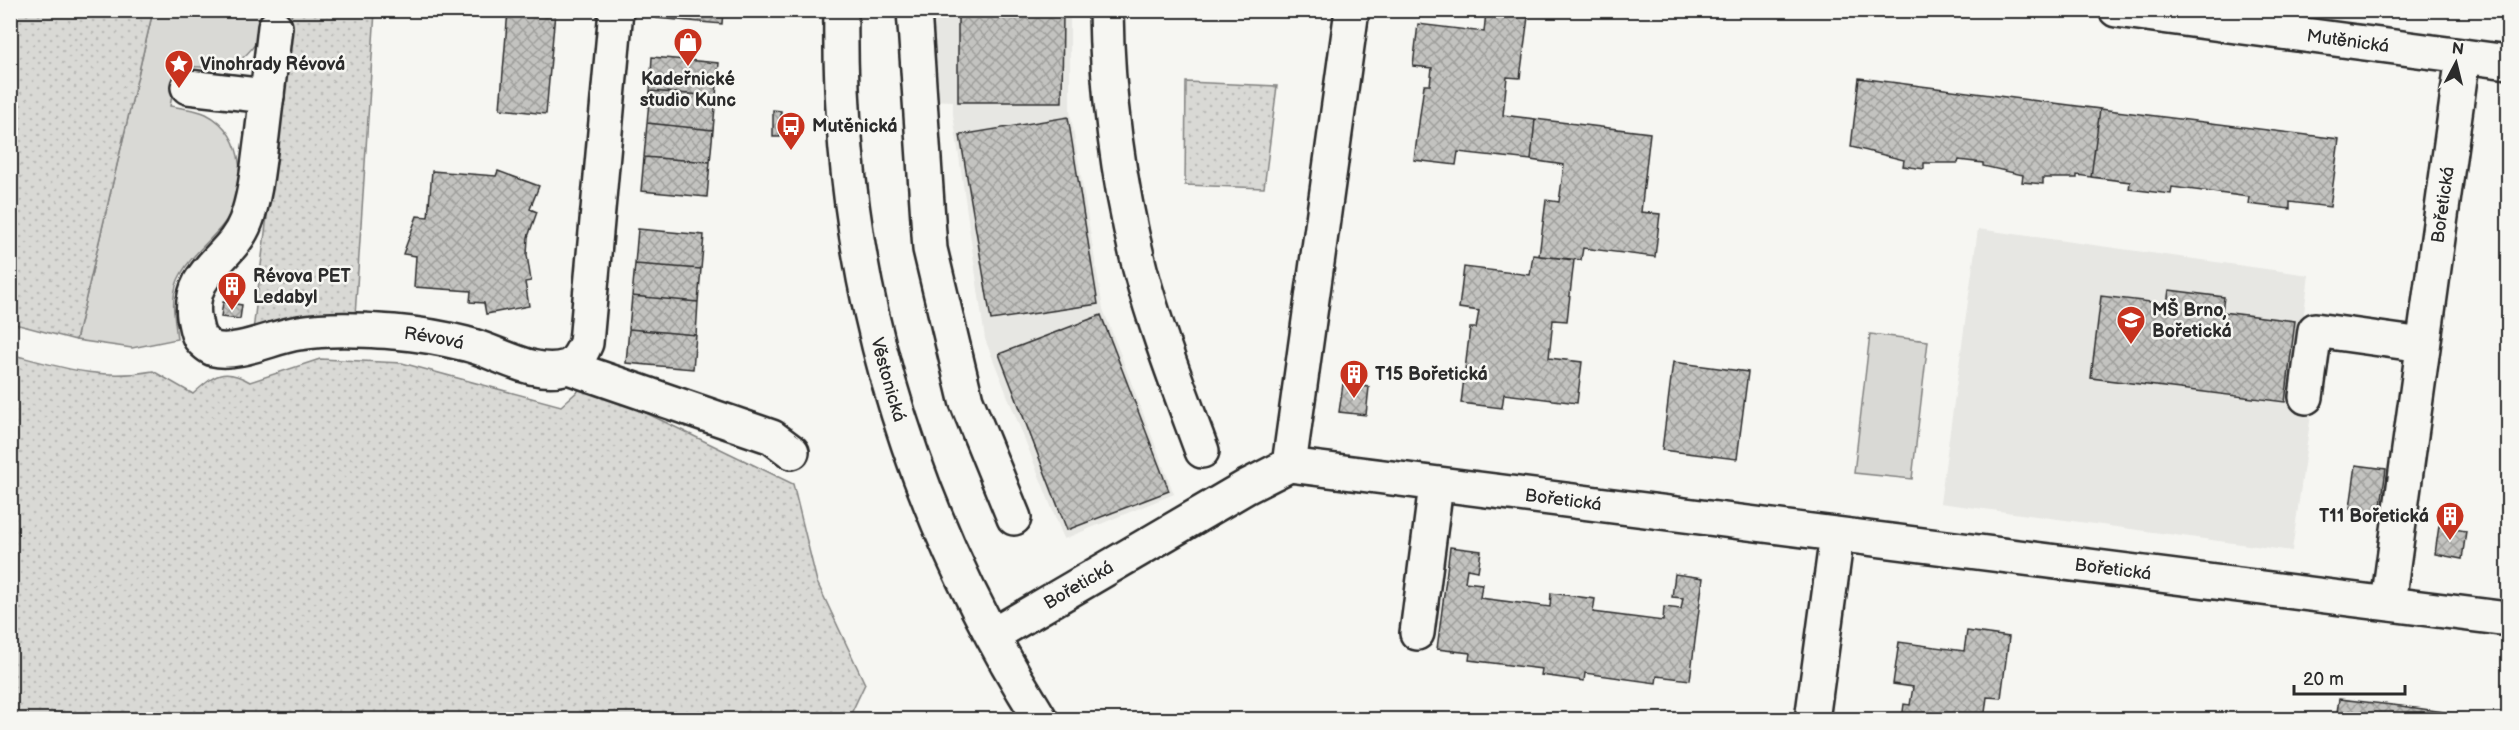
<svg xmlns="http://www.w3.org/2000/svg" width="2519" height="730" viewBox="0 0 2519 730" font-family="'Balsamiq Sans',sans-serif">
<style>
.built{fill:#e7e7e3}
.grass{fill:#d9d9d5;stroke:#828280;stroke-width:1.5}
.park{fill:url(#park-dots);stroke:#828280;stroke-width:1.5}
.building{fill:url(#building-cross-hatch);stroke:#2b2b2b;stroke-width:1.5}
.lines{fill:none;stroke-linecap:round;stroke-linejoin:round}
.minor-casing{stroke:#2b2b2b;stroke-width:38}
.minor{stroke:#f6f6f2;stroke-width:33}
.labels{text-anchor:middle;stroke-width:5;stroke-linejoin:round;paint-order:stroke}
.street-label{font-size:18px;fill:#2b2b2b;stroke:#f6f6f2}
.poi-label{font-size:18px;font-weight:bold;fill:#2b2b2b;stroke:#f6f6f2;text-anchor:start}
</style>
<defs>
<pattern id="park-dots" width="8" height="8" patternUnits="userSpaceOnUse" patternTransform="scale(1.5)"><rect width="8" height="8" fill="#d9d9d5"/><path d="M2 2h.1M6 6h.1" fill="none" stroke="#babab7" stroke-width="1.8" stroke-linecap="round"/></pattern>
<pattern id="building-cross-hatch" width="8" height="8" patternUnits="userSpaceOnUse" patternTransform="scale(1.5)"><rect width="8" height="8" fill="#c3c3c0"/><path d="M0 0l8 8M0 8l8-8" fill="none" stroke="#9f9f9c"/></pattern>
</defs>
<rect width="100%" height="100%" fill="#f6f6f2"/>
<filter id="ink" filterUnits="userSpaceOnUse"><feTurbulence type="fractalNoise" baseFrequency=".0167" numOctaves="2"/><feDisplacementMap in="SourceGraphic" scale="12" xChannelSelector="R" yChannelSelector="G"/><feConvolveMatrix kernelMatrix="1 2 1 2 8 2 1 2 1" color-interpolation-filters="sRGB"/></filter>
<g filter="url(#ink)">
<path class="built" d="M923 11H1070V111L1103 309 1174 494 1064 539 985 339 953 114V101L928 100Z
M1978 229 2309 275 2292 404 2312 407 2292 551 1940 503Z"/>
<path class="grass" d="M153 11H292L290 24 262 33C238 76 219 67 178 66L170 106C181 108 196 109 206 114 247 134 249 193 222 226 207 244 188 258 178 280 170 300 175 319 177 339L132 348 76 340Z
M1870 334 1928 341 1912 479 1854 473Z"/>
<path class="park" d="M10 11H153L76 340 11 323Z
M292 11H375L355 316 253 331Z
M1186 82 1277 86 1264 188 1185 185Z
M10 354C60 367 101 381 153 371L193 394C214 375 224 367 250 382L320 359 402 363 561 406 586 384 793 484 817 582 865 684 848 720 11 719Z"/>
<path class="building" d="M508 10 555 13 546 114 500 109Z
M656 10H723L722 24 656 18Z
M958 10H1063L1062 102H958Z
M1486 12 1528 17 1520 78 1507 77 1503 115 1535 119 1531 160 1458 152 1456 165 1414 160 1424 85H1430L1432 68 1413 66 1418 24 1484 32Z
M652 57 719 63 716 96 650 91Z
M1859 78 2100 109 2091 177 2077 175V178H2043V184L2022 182 2023 175 1983 166V163L1959 160 1958 163H1924V169L1903 166 1904 160 1851 147Z
M650 91 716 96 713 130 647 123Z
M2100 109 2339 139 2330 207 2290 202V209L2248 204 2249 197 2172 187 2171 194 2129 189 2130 182 2091 177Z
M773 110 781 111 780 137H773Z
M1068 117 1098 304 991 320 960 135Z
M1535 119 1650 133 1641 212 1660 214 1655 257 1583 248 1581 260 1539 256 1546 200 1559 202 1564 165 1531 160Z
M647 123 713 130 710 162 644 157Z
M644 157 710 162 707 197 641 191Z
M432 171 496 176 498 171 539 186 530 209 537 212 528 237 527 255 531 281 525 282 529 306 486 314 484 303 470 302 471 291 414 287 416 256 403 254 417 216 428 217Z
M638 229 704 235 701 269 635 264Z
M1533 255 1574 260 1567 321 1553 320 1549 358 1582 362 1577 403 1504 394 1502 408 1461 403 1470 328H1476L1479 311 1459 308 1464 267 1530 275Z
M635 264 701 269 698 302 632 296Z
M2169 290 2224 297 2222 312 2295 321 2285 402 2091 378 2101 296 2167 304Z
M632 296 698 302 696 335 629 329Z
M223 302 242 305 240 319 221 317Z
M1101 315 1169 491 1067 530 999 354Z
M629 329 696 335 693 369 626 363Z
M1673 362 1748 372 1737 459 1662 450Z
M1343 384 1369 387 1366 415 1339 412Z
M2356 465 2386 469 2380 513 2350 508Z
M2439 526 2466 531 2462 559 2435 554Z
M1450 547 1481 551 1478 571 1467 569 1465 582 1482 584 1480 598 1550 607 1551 593 1595 599 1593 612 1663 621 1664 607 1681 609 1683 598 1672 597 1675 574 1703 578 1690 680 1657 676 1656 683 1585 673 1584 681 1541 675 1542 669 1469 660 1470 653 1437 649Z
M1967 631 2009 637 2001 698 1987 697 1984 720H1902L1904 704 1910 705 1913 687 1893 684 1899 642 1964 651Z
M2339 699 2401 706 2503 720H2336Z"/>
<g class="lines">
<g class="minor-casing">
<g id="minor">
<path id="s1" d="M841 10C837 268 904 502 1041 720"/>
<path d="M914 10 930 249 966 400 1014 518"/>
<path d="M1106 10C1107 96 1119 185 1140 269 1156 330 1180 391 1202 451"/>
<path id="s2" d="M2116 10 2508 62"/>
<path id="s3" d="M275 27C271 64 266 100 262 136 258 164 256 194 246 221 232 259 188 270 194 317 196 325 196 331 200 338 203 342 210 348 214 349 238 355 275 336 299 333 331 328 362 330 394 332 419 334 442 338 466 344 497 351 534 378 567 367 577 363 582 352 586 343L616 10"/>
<path d="M188 87 267 96"/>
<path d="M568 367 772 437 792 452"/>
<path d="M2306 397 2315 330 2423 345"/>
<path d="M1289 465 1352 10"/>
<path id="s4" d="M2388 603 2463 56"/>
<path d="M1417 633 1436 485"/>
<path id="s5" d="M993 635 1246 487 1289 465 2508 619"/>
<path d="M1812 720 1837 535"/>
</g>
</g>
<use href="#minor" class="minor"/>
</g>
</g>
<defs>
<g id="shop-pin" transform="scale(1.5)"><path d="M0 17L-7.5 6A9.5 9.5 0 1 1 7.5 6Z" fill="#c8321e" stroke="#f6f6f2"/><path d="M-5-2.5h2.3a2.7 3.5 0 0 1 5.4 0H5L5.5 6h-11ZM-1.5-2.5h3a1.5 2.3 0 0 0-3 0Z" fill="#fff"/></g>
<g id="sight-pin" transform="scale(1.5)"><path d="M0 17L-7.5 6A9.5 9.5 0 1 1 7.5 6Z" fill="#c8321e" stroke="#f6f6f2"/><path d="M0-6L1.8-2.2L6-1.7L2.9 1.2L3.7 5.4L0 3.3L-3.7 5.4L-2.9 1.2L-6-1.7L-1.8-2.2Z" fill="#fff"/></g>
<g id="bus-pin" transform="scale(1.5)"><path d="M0 17L-7.5 6A9.5 9.5 0 1 1 7.5 6Z" fill="#c8321e" stroke="#f6f6f2"/><path d="M-5-6H5V4H4V6H2V4H-2V6H-4V4H-5ZM-3.5-4V0h7V-4ZM-3.5 1.2v1.5H-2V1.2ZM2 1.2v1.5H3.5V1.2Z" fill="#fff"/></g>
<g id="building-pin" transform="scale(1.5)"><path d="M0 17L-7.5 6A9.5 9.5 0 1 1 7.5 6Z" fill="#c8321e" stroke="#f6f6f2"/><path d="M-4-6H4V6H1V3H-1V6H-4ZM-2.5-4.3h1.7v1.8h-1.7ZM.8-4.3h1.7v1.8H.8ZM-2.5-1h1.7V.8h-1.7ZM.8-1h1.7V.8H.8Z" fill="#fff"/></g>
<g id="school-pin" transform="scale(1.5)"><path d="M0 17L-7.5 6A9.5 9.5 0 1 1 7.5 6Z" fill="#c8321e" stroke="#f6f6f2"/><path d="M0-5L7-2L0 1L-7-2ZM-4 1L0 2.5L4 1V4Q0 6-4 4Z" fill="#fff"/></g>
</defs>
<g fill-rule="evenodd">
<use href="#shop-pin" x="688" y="42"/>
<use href="#sight-pin" x="179" y="64"/>
<use href="#bus-pin" x="791" y="126"/>
<use href="#building-pin" x="232" y="286"/>
<use href="#school-pin" x="2131" y="320"/>
<use href="#building-pin" x="1354" y="374"/>
<use href="#building-pin" x="2450" y="516"/>
</g>
<g class="labels">
<g class="street-label">
<text dy="6" stroke="none"><textPath href="#s2" startOffset="234">Mutěnická</textPath></text>
<text dy="6" stroke="none"><textPath href="#s4" startOffset="402">Bořetická</textPath></text>
<text dy="6" stroke="none"><textPath href="#s3" startOffset="572">Révová</textPath></text>
<text dy="6" stroke="none"><textPath href="#s1" startOffset="374">Věstonická</textPath></text>
<text dy="6" stroke="none"><textPath href="#s5" startOffset="618">Bořetická</textPath></text>
<text dy="6" stroke="none"><textPath href="#s5" startOffset="1172">Bořetická</textPath></text>
<text dy="6" stroke="none"><textPath href="#s5" startOffset="99">Bořetická</textPath></text>
</g>
<g class="poi-label">
<text x="200" y="70">Vinohrady Révová</text>
<text x="688" y="85" text-anchor="middle">Kadeřnické<tspan x="688" dy="21">studio Kunc</tspan></text>
<text x="812" y="132">Mutěnická</text>
<text x="253" y="282">Révova PET<tspan x="253" dy="21">Ledabyl</tspan></text>
<text x="2152" y="316">MŠ Brno,<tspan x="2152" dy="21">Bořetická</tspan></text>
<text x="1375" y="380">T15 Bořetická</text>
<text x="2429" y="522" text-anchor="end">T11 Bořetická</text>
</g>
</g>
<rect width="2519" height="730" fill="none" stroke="#f6f6f2" stroke-width="36"/>
<rect x="18" y="18" width="2483" height="694" fill="none" stroke="#2b2b2b" stroke-width="2" filter="url(#ink)"/>
<g transform="translate(2456 63) rotate(7)" stroke="#f6f6f2" stroke-width="4.5" paint-order="stroke">
<path d="M0-4.5L10 22L0 15L-10 22Z" fill="#2b2b2b"/>
<text y="-9" font-size="16" font-weight="bold" text-anchor="middle" fill="#2b2b2b">N</text>
</g>
<path d="M2294 685v9h111v-9" fill="none" stroke="#2b2b2b" stroke-width="3"/>
<text x="2303" y="685" font-size="18" fill="#2b2b2b" stroke="#f6f6f2" stroke-width="4.5" paint-order="stroke">20 m</text>
</svg>
